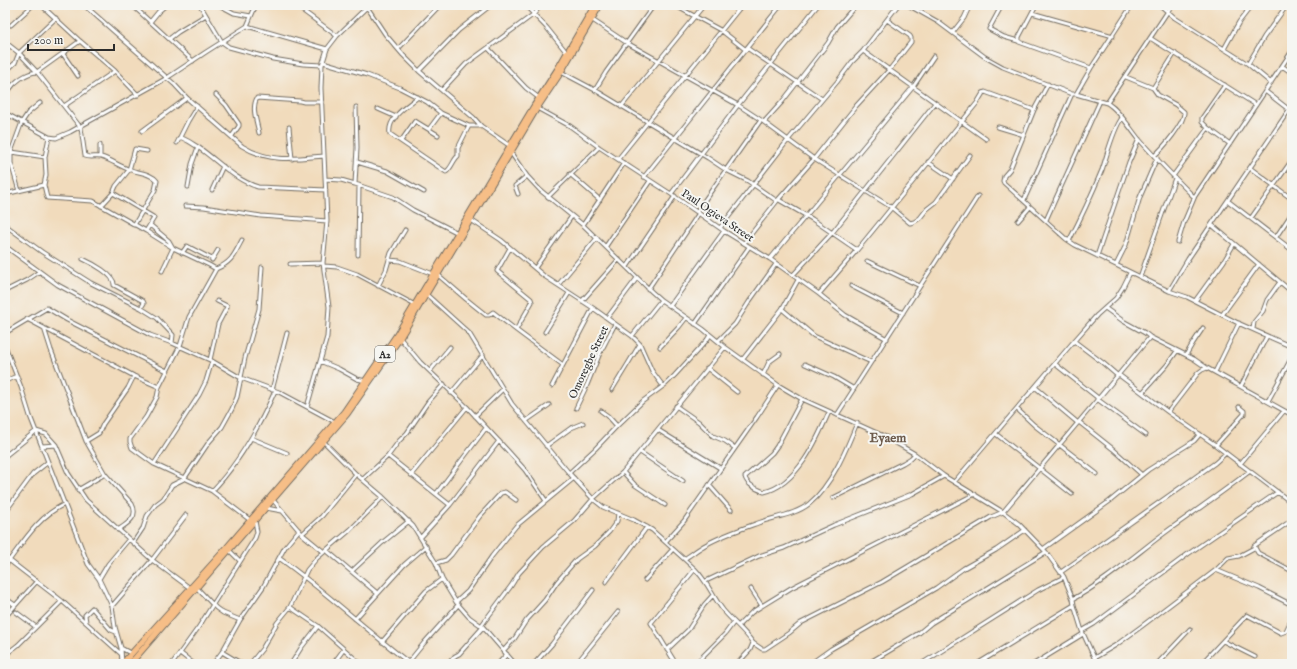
<svg xmlns="http://www.w3.org/2000/svg" width="1297" height="669" viewBox="0 0 1297 669" font-family="'IM FELL English',serif">
<style>
.lines{fill:none;stroke-linecap:round;stroke-linejoin:round}
.minor-casing{stroke:#70695e;stroke-width:5}
.trunk-casing{stroke:#70695e;stroke-width:7}
.minor{stroke:#fff;stroke-width:3}
.trunk{stroke:#f6be87;stroke-width:5}
.labels{text-anchor:middle;stroke-width:4;stroke-linejoin:round;paint-order:stroke}
.shield{fill:#f6f6f2;stroke:#686867;stroke-width:1}
.shield-label{font-size:10px;font-weight:bold;fill:#2b2b2b}
.street-label{font-size:11px;fill:#2b2b2b;stroke:#f6f6f2}
.quarter-label{font-size:13px;font-weight:bold;fill:#6d5b4c;stroke:#f6f6f2}
</style>
<rect width="100%" height="100%" fill="#f6f6f2"/>
<filter id="ink" filterUnits="userSpaceOnUse"><feTurbulence type="fractalNoise" baseFrequency=".025" numOctaves="2"/><feDisplacementMap in="SourceGraphic" scale="8" xChannelSelector="R" yChannelSelector="G"/><feConvolveMatrix kernelMatrix="1 2 1 2 8 2 1 2 1" color-interpolation-filters="sRGB"/></filter>
<filter id="wash" filterUnits="userSpaceOnUse"><feTurbulence type="fractalNoise" baseFrequency=".012" numOctaves="4" result="noise"/><feDisplacementMap in="SourceGraphic" scale="16" xChannelSelector="R" yChannelSelector="G"/><feGaussianBlur stdDeviation="0.9" result="paint"/><feColorMatrix in="noise" values="0 0 0 0 0 0 0 0 0 0 0 0 0 0 0 0 0 1.4 0 .05"/><feComposite in="paint" operator="in"/></filter>
<g filter="url(#wash)">
<rect width="100%" height="100%" fill="#f1dbbc"/>
</g>
<g filter="url(#ink)">
<g class="lines">
<g class="minor-casing">
<path id="minor" d="M41 5 80 41 115 71 138 95
M84 5 174 84 187 98 242 146C269 163 294 159 324 156
M132 5 193 61
M200 5 222 42 229 47 273 59 303 64 322 65
M219 5 234 13 251 16
M295 5 337 36
M525 5 547 28 567 53
M674 5 722 31 746 50
M908 5 938 22 985 57 1003 67 1072 94H1076L1107 103 1172 5
M1002 5 989 29 1004 37 1018 41
M1036 5 1019 37V42L1091 68
M1160 5 1175 18 1248 64 1271 83
M367 7 385 34 403 55 419 71 474 118 481 126 510 146
M1032 13 1113 36
M591 19 627 43 738 105 761 120 814 159 891 207 910 223 914 222 920 218 927 209 936 202 970 155
M150 22 159 11 166 5
M11 25 33 5
M247 26 327 49
M953 32 964 18 970 5
M1150 38 1256 105
M169 39 178 32 206 15
M5 42 19 53 37 72 81 128 85 156C90 158 96 156 101 157 112 160 120 167 131 170 139 173 151 173 157 181L155 190 134 225
M488 48 526 88 539 98
M747 48 822 99
M398 49 440 5
M1224 49 1239 22 1252 5
M863 51 986 139
M63 54 78 76
M323 62 367 75 400 88 427 102 441 113 469 126H481
M1248 64 1264 37 1287 5
M1282 66 1292 73
M419 71 459 30 491 5
M5 72 15 63 19 53 56 18
M561 72 595 90 708 158 726 170 748 181 777 201
M1126 77 1153 88 1158 95 1176 105 1184 112C1185 123 1163 148 1154 156
M1048 84 1034 110 1010 169 1004 176 1003 181 1004 183 1066 239 1075 245 1169 291 1187 297 1238 323 1292 347
M1153 88 1175 53
M9 90C15 81 26 73 37 72L80 41
M442 90 466 64 534 14 541 5
M595 90 606 72 654 5
M1265 91 1292 112
M1076 94 1091 68 1132 5
M216 95 226 105 239 124V126L232 136
M418 97C407 106 387 118 390 134L446 172C452 168 453 160 458 156V148L469 126
M1107 103C1120 111 1129 127 1138 138 1155 158 1174 177 1193 196H1195
M64 106 115 71
M621 107 704 5
M537 108 570 126 599 147 671 194 724 231 770 259 819 294 845 315 887 339
M378 109 396 117
M5 113 49 137 56 138 70 132 167 78 206 52 247 26 256 5
M764 122 782 102 828 43 837 27 856 5
M289 127 292 159
M998 127 1024 135
M1208 128 1202 122V118L1225 85
M429 129 441 113
M142 131 187 98
M259 133C257 122 251 108 257 98L300 101 304 102H322
M49 137 45 157 46 175 44 185 47 198 93 201 146 231 173 248 209 265 216 269 189 317 180 346 159 387 157 397 146 417 130 439V442L132 448 154 464 212 491 250 520
M180 137C209 149 228 178 258 187L326 190
M401 141 415 121 438 135
M177 143 188 121 197 106
M5 151 45 157
M511 153 527 176 540 190 583 225 652 292 661 300 703 329 725 347 778 385 802 399 886 437 915 454 944 476 1003 512 1019 524 1046 552 1064 577 1073 599 1074 605 1082 631 1097 664
M100 157V145
M618 159 742 5
M357 162 387 171 424 192
M928 162 953 179
M1250 168 1292 199
M570 174 600 200
M1173 176 1208 128 1230 144
M644 177 781 5
M325 179 341 180 355 184 393 197 413 210 458 233
M355 184 357 148 356 107
M188 187 192 164 198 147
M212 190 223 166
M19 191 11 163V152L22 122 28 113 40 103
M113 193 153 217 154 218 146 231
M5 194 44 185
M518 194 515 186 527 176
M671 194 738 105 818 5
M548 197 599 147
M779 200 812 219 857 250
M1024 200 1072 94
M1228 201 1292 250
M101 206 113 193 116 186 129 170 135 149 147 151
M185 206 204 207 261 216 327 221
M697 211 761 120
M1251 218 1292 160
M471 220 501 240 544 276 593 308 632 336 640 344 652 371 663 386
M1046 220 1100 101
M1018 221 1030 207
M5 225 42 252 91 283 141 308 157 318 173 335 172 343
M150 225 169 241 173 248 162 271
M583 225 624 163
M1212 225 1292 292
M720 228 788 140 837 82 852 62 863 51 898 5
M1276 237 1292 213
M1069 241C1081 218 1092 194 1102 170 1107 156 1113 129 1122 118
M1178 242 1184 222 1195 196 1292 51
M744 243 777 201 814 159 856 106 890 69 911 42V38L910 36 887 20
M5 246 58 285 150 335 172 343 212 361 241 378 279 392 335 422
M606 246 650 181
M510 248 497 271 531 299 532 302 516 330
M182 253 187 246 212 259
M358 255 359 185
M1097 256 1129 162 1139 139
M83 259C92 263 115 275 114 285L143 301 144 303 141 308
M770 259 913 87 934 56
M212 260 218 250
M389 260 400 261 433 274
M867 261 920 286
M290 264 323 263
M1116 265 1126 245 1140 197 1157 158
M324 266 337 267 357 274 415 305
M627 267 675 196
M535 268 572 216
M216 269C232 262 234 255 242 240
M437 274 466 299 486 315H489L493 312 516 330 563 365
M793 275 832 233 935 103
M1140 277 1175 178
M558 285 597 238
M378 286 386 270 391 253 405 230
M851 286 903 313
M648 289 699 213
M5 291 27 280 39 272
M1169 291 1188 259 1289 110
M426 294 469 333 512 404 569 473 593 499 603 507 634 520 652 530 695 569 651 623 676 664
M819 294 857 250 977 103 983 93 985 92 1034 110
M582 301 619 259
M1195 301 1224 261 1234 244
M670 306 724 231
M1105 308 1123 321 1145 333 1150 337 1194 359 1207 368
M782 309 814 336 871 362
M1222 315 1259 264
M607 318 637 278
M27 319 134 376 159 387
M695 324 749 247
M44 328 51 350 86 441 105 474 132 504C139 517 128 523 118 530
M1253 329 1254 322 1263 311 1267 300 1280 282
M545 332 569 293
M5 333 47 308 67 320 167 371
M632 336 661 300
M400 338 420 362 467 407 508 451 525 470 546 501
M718 341 735 324 749 302 776 264
M1074 341 1103 363 1118 376
M5 346 21 387 30 416 88 564 99 579 112 606 115 627 121 648 122 664
M660 347 679 327 686 318
M1186 355 1193 343 1203 328
M743 359 782 309 798 280
M210 360 218 324 227 307V306L217 301
M320 361 339 369 357 379 366 381
M805 364 834 377 854 389
M1055 364 1098 398
M707 368 737 392
M430 371 450 347
M1215 372 1239 323
M763 375 769 362 780 354
M1119 375 1168 412 1214 444 1292 503
M5 381 17 376
M552 386 593 308
M1241 386 1267 336
M1035 387 1078 423
M272 390 287 333
M612 390 640 344
M1143 392 1167 365 1177 351
M451 393 483 355
M802 399 777 446 772 453 745 477C747 485 757 489 764 492 797 485 817 440 829 412
M1097 399 1146 435
M1268 401 1292 357
M676 406 699 422 713 436 725 441 735 448
M307 407 327 337 329 307 323 263 327 221 321 88 322 65 327 49 337 36 369 5
M576 408 587 385 600 353 615 324
M1017 409 1034 425 1097 474
M601 411 608 416 617 426 643 401 666 384 675 375 707 340 710 335
M1168 412 1198 373 1202 370 1207 368 1292 415
M837 415 978 196
M475 416 503 389
M526 421 549 405
M1079 422 1113 449 1142 475
M658 430 720 468
M996 434 1072 494
M251 438 287 453
M86 441 99 433 103 424 128 388 134 376
M324 442 356 474 383 497 413 526 436 563 442 579 456 602 469 617 483 627 515 664
M1216 445 1244 414V411L1239 407
M42 446 56 445
M546 446 571 428 583 423
M640 452 683 481
M5 456 36 431 46 434 56 445 68 473 86 500 152 560 190 588
M388 456 450 505
M154 464 199 395 206 381 212 361
M1240 464 1284 411
M623 472 635 485 665 505
M569 473 595 449 617 426
M411 475 467 407
M363 479 388 456 399 441 407 433 428 402 444 384
M955 481 1074 341 1097 315 1116 298 1123 287 1130 273
M709 485 731 510
M78 490 105 474
M212 491C239 463 259 427 275 391
M436 494 486 428
M833 498 903 463 911 458 915 454
M273 500 302 534 324 552
M266 508 282 511
M5 512 33 474 48 462
M1292 520 1254 546 1258 553 1292 571
M302 534 322 516 356 474
M421 537 450 505 499 441
M666 541 684 521 757 417 778 385
M133 543 143 528 147 516 155 505 163 499 172 485 184 479 209 442 222 427 232 409 237 397 245 358 259 309 262 267
M1043 549 1110 501 1148 470 1194 441 1200 434
M326 550 377 593
M230 551 240 561
M5 557 62 601 121 654
M279 558C324 590 364 628 408 662
M684 559C692 554 699 548 707 544 723 535 741 529 758 523 774 517 795 515 809 504 832 485 846 450 857 423
M436 563 446 560 451 555 480 516 501 493 505 492 516 500
M5 566C22 544 38 516 65 504
M695 569C707 581 713 597 723 610 733 622 744 630 753 643L750 650 737 664
M1216 570 1259 588 1292 605
M352 571 382 543 409 521
M1061 572 1215 463 1226 453
M99 579 108 564 129 539
M645 580 673 549
M706 581 759 556 784 548 834 525 912 494 944 476
M606 582 647 527
M197 588 216 608 223 613 240 620
M751 589 762 606
M5 598 15 605
M1073 599C1108 580 1138 552 1170 529 1197 510 1224 491 1250 471
M456 602 468 591 492 556 516 526 574 478
M112 606 152 560 186 515
M290 607 318 626 361 664
M16 612 36 627
M5 617 37 581
M355 619 404 565 426 546
M86 622 85 615 92 608 111 630 116 632
M739 625 752 612 791 588 975 494
M481 626 511 586 519 573 543 547 574 521 593 499 623 472 725 347
M1082 631 1094 624 1188 554 1278 492
M1223 641 1255 657
M382 642 426 591 442 579
M753 643 762 649H765L789 633 801 623 882 582 991 517 1003 512 1150 337
M121 648 132 654
M504 650 515 638 526 621 545 600 557 582 577 559 595 546 609 532 617 521 618 513
M667 650 688 630 704 605 713 595
M222 652 242 664
M180 653 194 664
M5 655 18 645 62 601
M1094 658 1116 645 1142 626 1216 570 1228 558 1239 556 1254 548
M172 664 198 628 255 538 257 532 255 521
M213 664 222 652 240 620 263 587 285 547 299 530
M250 664 262 649 277 623 290 607 307 570 317 558 350 530 383 497
M291 664 301 648 318 626
M333 664 344 649
M407 664 424 643 458 605
M448 664 455 656 459 654 483 627
M498 664 507 654
M534 664 552 644 593 590
M576 664 618 612
M695 664 725 634 734 622
M780 664V663
M810 664 831 649 936 588 964 568 996 550 1025 530
M867 664 919 633 931 623 1046 552
M921 664 1038 590 1064 577
M977 664 1074 605
M1034 664 1083 634
M1088 664 1095 660
M1157 664 1190 629
M1201 664 1247 615 1281 633 1286 631 1292 618"/>
</g>
<g class="trunk-casing">
<path id="trunk" d="M122 664 223 552 344 412 396 336 534 106 557 70 595 5
M130 664 347 414 400 338 537 108 561 72 600 5"/>
</g>
<use href="#minor" class="minor"/>
<use href="#trunk" class="trunk"/>
</g>
</g>
<g class="labels">
<rect class="shield" x="375" y="346" width="20" height="16" rx="3"/>
<g class="shield-label">
<text x="385" y="358">A2</text>
</g>
<g class="street-label">
<text transform="translate(718 215) rotate(34)" y="4">Paul Ogieva Street</text>
<text transform="translate(588 362) rotate(-65)" y="4">Omoregbe Street</text>
</g>
<g class="quarter-label">
<text x="888" y="442">Eyaem</text>
</g>
</g>
<rect width="1297" height="669" fill="none" stroke="#f6f6f2" stroke-width="20"/>
<path d="M28 44v6h86v-6" fill="none" stroke="#2b2b2b" stroke-width="2"/>
<text x="34" y="44" font-size="12" fill="#2b2b2b" stroke="#f6f6f2" stroke-width="3" paint-order="stroke">200 m</text>
</svg>
